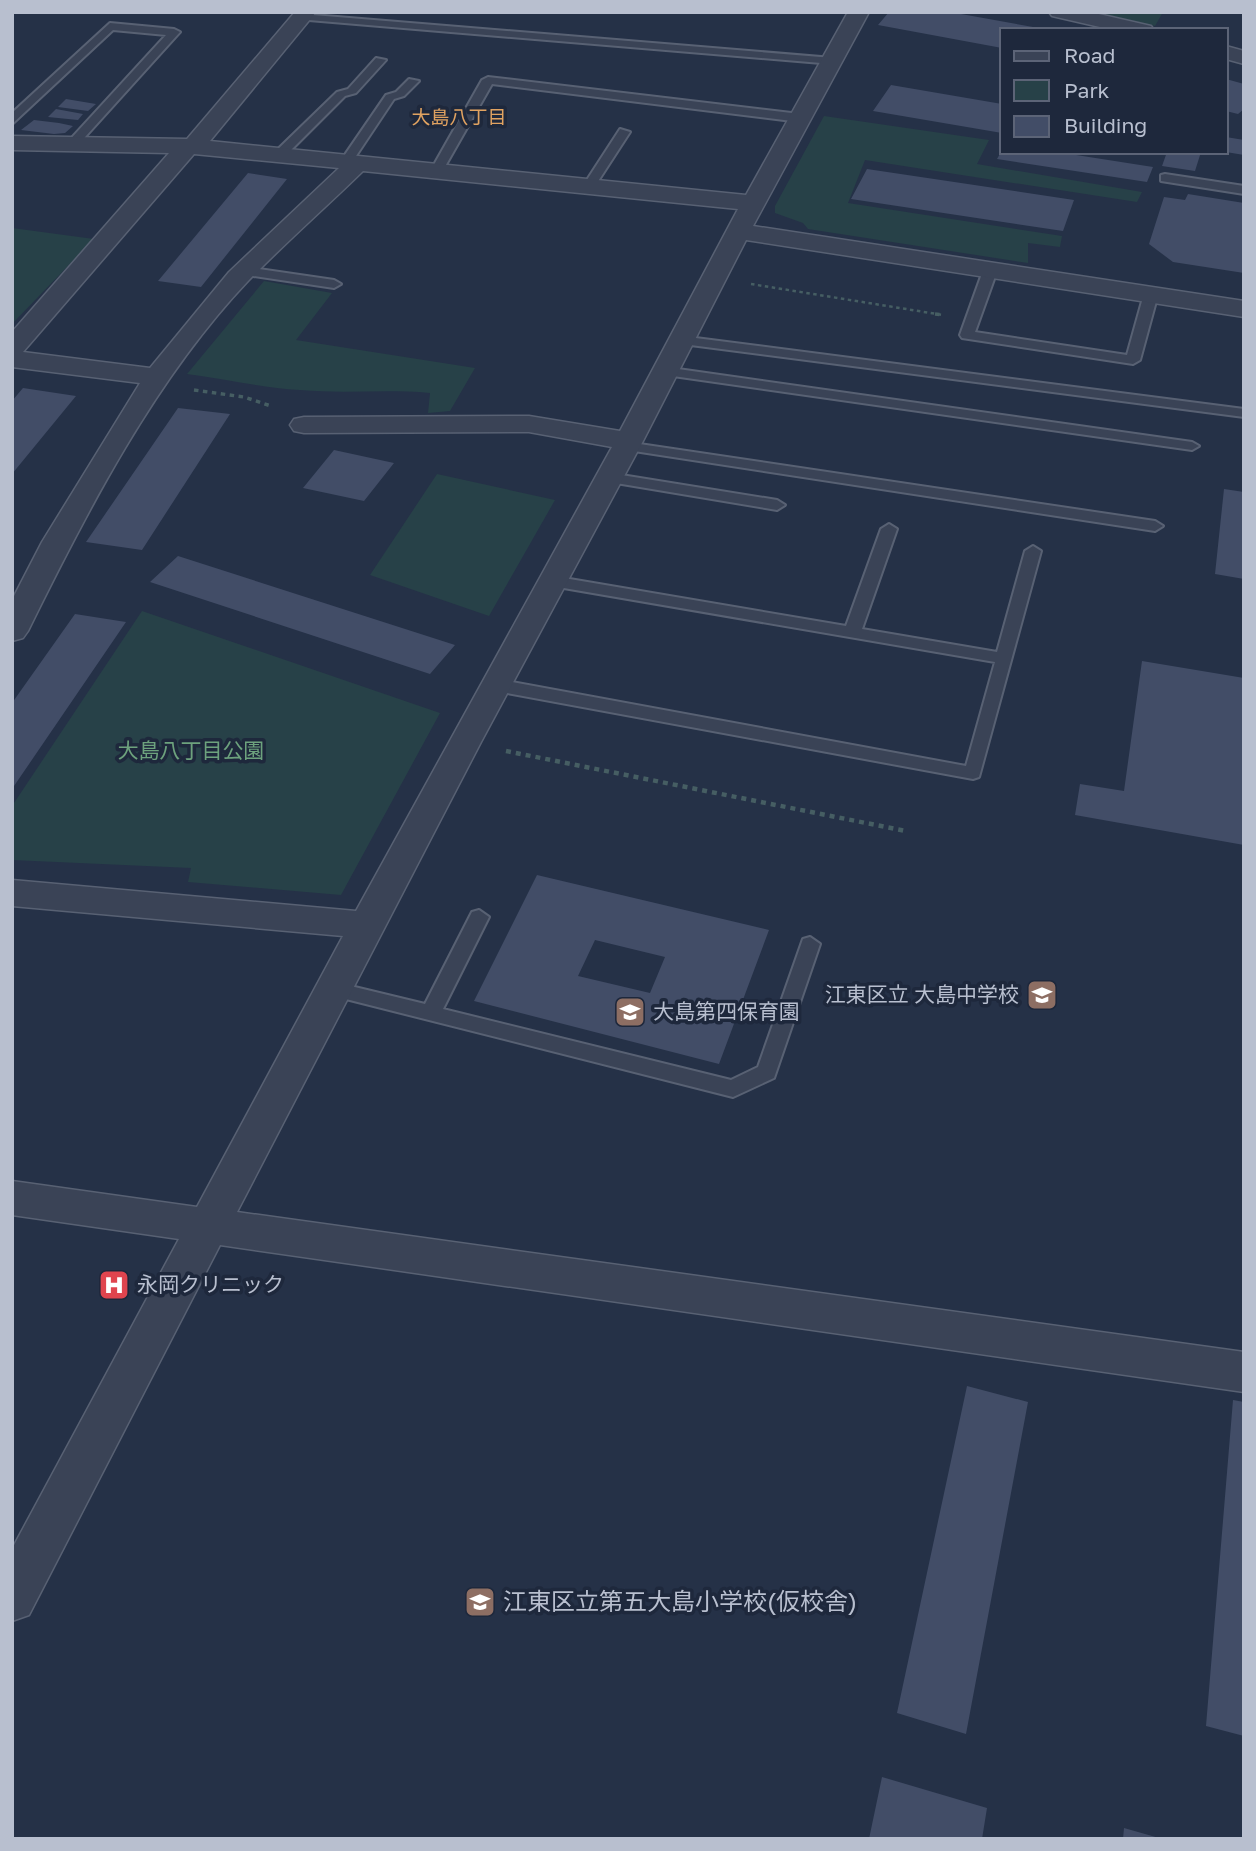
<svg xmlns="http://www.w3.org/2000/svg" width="1256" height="1851" viewBox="0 0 1256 1851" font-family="'Golos Text','Noto Sans JP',sans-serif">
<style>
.green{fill:#274148}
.building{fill:#424d67;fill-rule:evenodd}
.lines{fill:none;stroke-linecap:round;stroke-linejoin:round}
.service-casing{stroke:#586173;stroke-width:4}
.minor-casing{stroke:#586173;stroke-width:3}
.path-far2{stroke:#465e63;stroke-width:2.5;stroke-dasharray:3.5 3.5;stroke-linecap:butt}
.path-far1{stroke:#465e63;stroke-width:3.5;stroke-dasharray:4.5 4.5;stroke-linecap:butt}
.path{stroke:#465e63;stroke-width:4.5;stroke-dasharray:5 5;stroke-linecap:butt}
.service{fill:#3a4356;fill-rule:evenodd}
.minor{fill:#3a4356;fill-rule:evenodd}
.labels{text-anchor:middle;stroke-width:7;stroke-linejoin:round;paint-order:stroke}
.far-neighbourhood-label{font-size:19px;fill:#e1a361;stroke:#1e283c}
.park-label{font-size:21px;fill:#6da27d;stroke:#1e283c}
.poi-label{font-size:21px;fill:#b8bfcf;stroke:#1e283c;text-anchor:start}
.near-poi-label{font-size:24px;fill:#b8bfcf;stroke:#1e283c;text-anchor:start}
</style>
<rect width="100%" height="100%" fill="#253147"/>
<path class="green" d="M1095 12H1163L1155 26Z
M824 116 989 140 977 164 1142 192 1137 202 865 160 848 203 1062 236 1060 247 1028 243V263L808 229 803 223 775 213V206Z
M12 228 94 239 12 324Z
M264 281 332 293 296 340 475 368 450 411 428 413 430 393C386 389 344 394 300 390 263 388 225 379 187 374Z
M437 474 555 500 489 616 370 575Z
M142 611 440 713 341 895 188 882 191 868 12 860V806Z"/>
<path class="building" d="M889 12H950L1033 27 1002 30V48L878 25Z
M1226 79 1244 84V109L1238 114 1226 111Z
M891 85 1002 104V133L873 111Z
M66 99 96 104 88 111 58 107Z
M56 109 83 114 78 120 48 117Z
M34 120 59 123 73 126 65 133 54 134 21 130Z
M1226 137 1244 140V155L1226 152Z
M1001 152H1057L1153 167 1147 182 997 159Z
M1167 152H1201L1195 171 1162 166Z
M867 169 1074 200 1063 231 851 199Z
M248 173 287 179 201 287 158 281Z
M1188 194 1244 203V273L1173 262 1149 244 1164 197 1185 200Z
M23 388 76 396 12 474V401Z
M178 408 230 414 142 550 86 542Z
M334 450 394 463 364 501 303 488Z
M1224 489 1244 492V579L1215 574Z
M178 556 455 645 430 674 150 582Z
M75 614 126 622 12 789V703Z
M1142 661 1244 678V845L1075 815 1080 784 1124 791Z
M537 875 769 930 719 1064 474 1001ZM595 940 665 957 650 993 578 976Z
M967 1386 1028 1402 966 1734 897 1713Z
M1233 1400 1244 1402V1736L1206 1726Z
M882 1777 987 1808 982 1839H869Z
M1124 1828 1159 1838V1839H1123Z"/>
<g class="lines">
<g class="service-casing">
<path id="service" d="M301 14 833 58 839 61 833 64 297 19V15Z
M110 23 174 29 180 32 76 147 66 144 166 35 113 30 12 124V113Z
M376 58 386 60 356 93 345 96 283 158H275V152L337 92 348 89Z
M488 77 800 114 806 118 800 122 492 84 443 170 433 173 431 170 482 80Z
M409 79 419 81 404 96 394 99 350 165H342L340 162 386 95 396 92Z
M620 129 630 132 593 189H585L583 186Z
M1165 174 1244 186V194L1161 181V175Z
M991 264 998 268 975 332 1127 355 1144 294 1156 291 1158 294 1140 360 1133 364 962 338 960 335 984 268Z
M245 267 334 280 341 284 334 288 240 274 238 271Z
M680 336 1244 409V417L675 343V337Z
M664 367 1192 442 1199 446 1192 450 659 374V368Z
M626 442 1155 521 1163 526 1155 531 621 449 619 446Z
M609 473 777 500 785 505 777 510 604 481V475Z
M889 524 897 529 862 629 997 652 1025 551 1033 546 1041 551 979 777 973 779 496 691 487 685 496 679 966 766 995 662 552 586 544 581 552 576 846 626 881 529Z
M479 910 489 917 443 1009 731 1080 758 1067 803 939 810 937 820 944 774 1078 733 1097 334 996 327 994 324 989 327 984 334 982 425 1004 472 912Z"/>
</g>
<g class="minor-casing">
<path id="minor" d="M295 12H316L210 141 746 195 848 12H869L753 226 1244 301V317L746 240 643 441 481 742 237 1212 1244 1352V1392L220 1245 29 1615 12 1621V1549L179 1239 12 1215V1181L197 1207 343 936 12 906V880L356 911 612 447 529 432 304 433 294 431 290 425 294 419 304 417 529 416 620 431 738 209 363 171C325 208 285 243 248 281 155 379 87 511 28 631L23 638 12 641V600L42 542 140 383 12 367V332L169 153 12 150V136L187 139ZM194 154 339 168 229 272 150 368 23 352Z
M1049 12H1090L1151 26 1154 30H1113L1052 16Z
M1226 46 1244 51V64L1226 59Z"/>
</g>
<path class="path-far2" d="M751 284 943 315"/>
<path class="path-far1" d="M935 314 943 315
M194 390 244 397 271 406"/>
<path class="path" d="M506 751 906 831"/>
<use href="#service" class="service"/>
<use href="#minor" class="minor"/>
</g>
<defs>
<g id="school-square" transform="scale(1.575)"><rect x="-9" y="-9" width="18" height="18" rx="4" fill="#8d6e63" stroke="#1e283c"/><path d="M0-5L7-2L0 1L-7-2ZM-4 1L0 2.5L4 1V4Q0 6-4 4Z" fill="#fff"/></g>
<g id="hospital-square" transform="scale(1.575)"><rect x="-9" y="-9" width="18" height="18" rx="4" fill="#e0444e" stroke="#1e283c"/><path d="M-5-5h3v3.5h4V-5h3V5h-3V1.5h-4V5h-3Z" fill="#fff"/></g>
</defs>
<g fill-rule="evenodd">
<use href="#school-square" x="1042" y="995"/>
<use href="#school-square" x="630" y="1012"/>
<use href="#hospital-square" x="114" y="1285"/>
<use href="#school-square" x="480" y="1602"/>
</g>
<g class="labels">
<g class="far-neighbourhood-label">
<text x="459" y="124">大島八丁目</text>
</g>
<g class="park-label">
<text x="191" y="758">大島八丁目公園</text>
</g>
<g class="poi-label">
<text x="1019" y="1002" text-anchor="end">江東区立 大島中学校</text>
<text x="653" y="1019">大島第四保育園</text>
<text x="137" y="1292">永岡クリニック</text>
</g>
<g class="near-poi-label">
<text x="503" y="1610">江東区立第五大島小学校(仮校舎)</text>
</g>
</g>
<rect width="1256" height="1851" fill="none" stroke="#b8bfcf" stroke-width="28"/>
<rect x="1000" y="28" width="228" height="126" fill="#1e283c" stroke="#5c6477" stroke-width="2"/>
<rect x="1014" y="51" width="35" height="10" fill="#3a4356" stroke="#5c6477" stroke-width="2"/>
<text x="1064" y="63" font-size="21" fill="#b8bfcf">Road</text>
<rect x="1014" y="80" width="35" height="21" fill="#274148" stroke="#5c6477" stroke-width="2"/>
<text x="1064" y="98" font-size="21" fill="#b8bfcf">Park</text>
<rect x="1014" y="116" width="35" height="21" fill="#424d67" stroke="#5c6477" stroke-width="2"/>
<text x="1064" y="133" font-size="21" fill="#b8bfcf">Building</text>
</svg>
